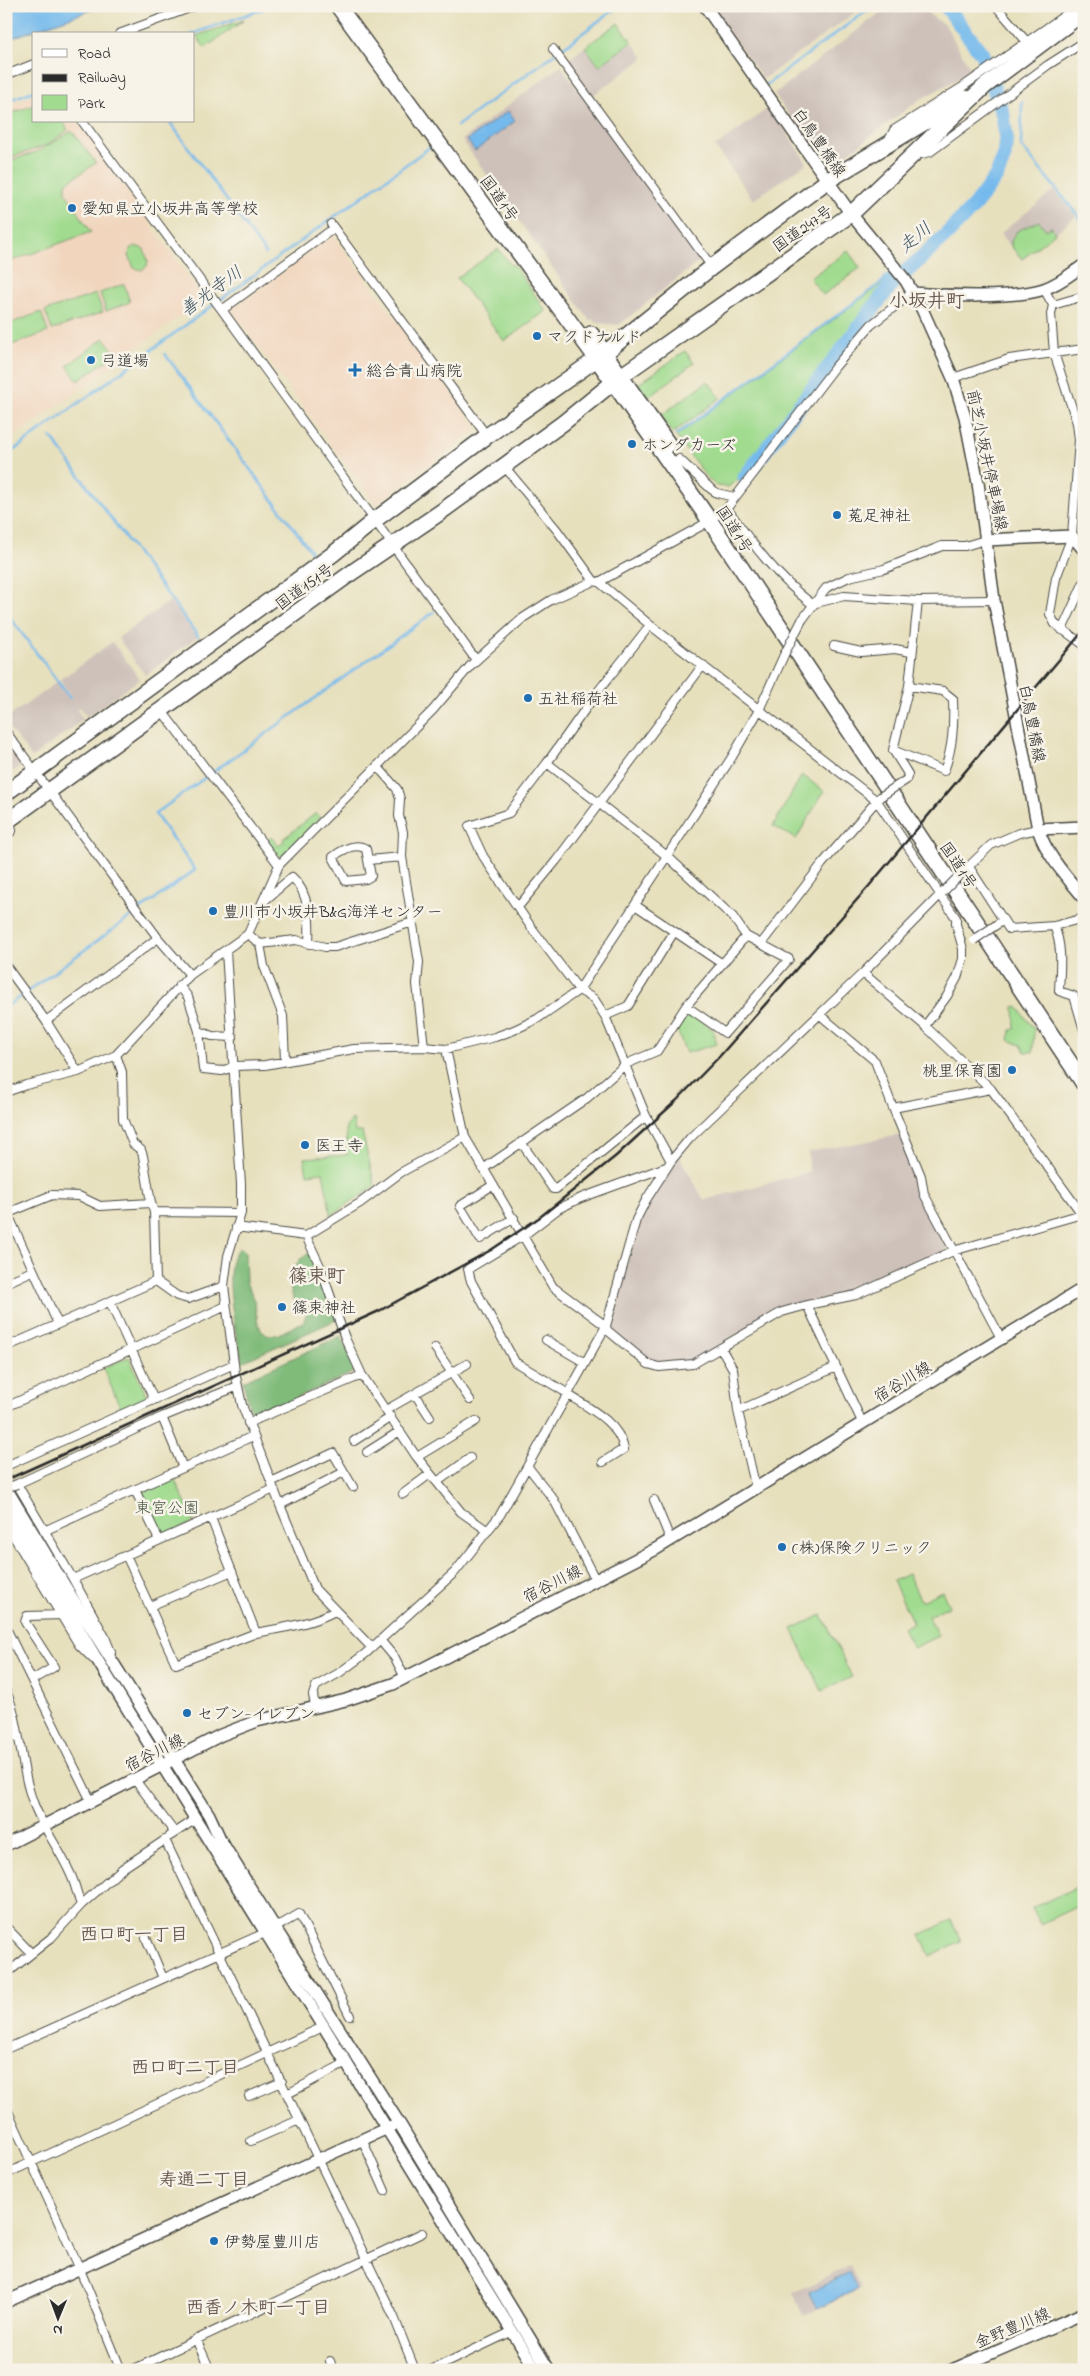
<svg xmlns="http://www.w3.org/2000/svg" width="1090" height="2376" viewBox="0 0 1090 2376" font-family="'Indie Flower','Klee One',sans-serif">
<style>
.built{fill:#f1d5bd}
.industrial{fill:#cec1ba}
.green{fill:#a0db8f;stroke:#66835d}
.forest{fill:#80bb7a;stroke:#567352}
.water{fill:#75baec;stroke:#50728c}
.lines{fill:none;stroke-linecap:round;stroke-linejoin:round}
.stream{stroke:#75baec;stroke-width:2.5}
.river{stroke:#75baec;stroke-width:15}
.street-casing{stroke:#474641;stroke-width:10}
.secondary-casing{stroke:#474641;stroke-width:14}
.highway-casing{stroke:#474641;stroke-width:18}
.street{stroke:#fff;stroke-width:8}
.secondary{stroke:#fff;stroke-width:11}
.highway{stroke:#fff;stroke-width:15}
.rail{stroke:#2b2b2b;stroke-width:2.5}
.street-bridge-casing{stroke:#474641;stroke-width:10;stroke-linecap:butt}
.street-bridge{stroke:#fff;stroke-width:8}
.poi-dot{fill:#1f6fb2;stroke:#f7f3e8;stroke-width:2}
.labels{text-anchor:middle;stroke-width:5;stroke-linejoin:round;paint-order:stroke}
.street-label{font-size:16px;fill:#2b2b2b;stroke:#f7f3e8}
.poi-label{font-size:16px;fill:#2b2b2b;stroke:#f7f3e8;text-anchor:start}
.park-label{font-size:16px;fill:#485744;stroke:#f7f3e8}
.water-label{font-size:18px;font-style:italic;fill:#415665;stroke:#f7f3e8}
.neighbourhood-label{font-size:18px;font-weight:bold;fill:#6a5b52;stroke:#f7f3e8}
.quarter-label{font-size:19px;font-weight:bold;fill:#6a5b52;stroke:#f7f3e8}
</style>
<rect width="100%" height="100%" fill="#f7f3e8"/>
<filter id="ink" filterUnits="userSpaceOnUse"><feTurbulence type="fractalNoise" baseFrequency=".02" numOctaves="2"/><feDisplacementMap in="SourceGraphic" scale="10" xChannelSelector="R" yChannelSelector="G"/><feConvolveMatrix kernelMatrix="1 2 1 2 8 2 1 2 1" color-interpolation-filters="sRGB"/></filter>
<filter id="wash" filterUnits="userSpaceOnUse"><feTurbulence type="fractalNoise" baseFrequency=".0096" numOctaves="4" result="noise"/><feDisplacementMap in="SourceGraphic" scale="20" xChannelSelector="R" yChannelSelector="G"/><feGaussianBlur stdDeviation="1.12" result="paint"/><feColorMatrix in="noise" values="0 0 0 0 0 0 0 0 0 0 0 0 0 0 0 0 0 1.4 0 .05"/><feComposite in="paint" operator="in"/></filter>
<g filter="url(#wash)">
<rect width="100%" height="100%" fill="#e7e0bd"/>
<path class="built" d="M34 95V121H77L201 295V301L6 443V105Z
M333 235 478 429 376 505 231 310Z"/>
<path class="industrial" d="M711 6H864L763 79Z
M889 6H923L930 15 945 25 972 71 919 100 835 163 821 160 774 94Z
M632 42 644 58 591 97 565 62 585 47 599 67Z
M561 66 637 173 702 259 619 325 596 323 593 319 590 321 462 140Z
M770 107 807 163 753 200 715 147Z
M1054 190 1076 216 1022 260 1000 234Z
M170 601 197 637 145 675 118 638Z
M112 642 140 679 87 717 79 707 76 709 84 719 32 758 6 724V719L57 682 70 700 72 698 60 680Z
M6 740 24 764 6 776Z
M901 1135 918 1177 921 1196 948 1247 947 1250 854 1293 785 1307 692 1362 660 1364 648 1362 610 1329 609 1326 639 1220 649 1200 679 1156 704 1200 809 1172 808 1152Z
M850 2266 861 2288 803 2316 793 2293Z"/>
<path class="green" d="M244 20 205 48 196 36Z
M618 23 632 42 599 66 585 47Z
M34 105V121H63L68 130 47 145 6 159V115Z
M72 131 96 163 66 183V193L91 232 6 263V162L39 151Z
M1039 221 1046 230 1051 227 1055 233 1022 259 1011 246V241L1017 231Z
M135 246 144 249 148 261 147 266 142 270 134 268 129 256 130 249Z
M498 249 511 265 513 264 546 311 504 341 457 278Z
M848 251 860 268 823 295 810 278Z
M891 277 893 280 889 282 890 284 743 476 728 487 717 486 708 479 676 436Z
M124 284 130 302 106 311 100 293Z
M96 294 103 312 52 330 45 311Z
M41 312 48 332 6 347V325Z
M104 338 116 354 78 381 67 366Z
M685 351 694 363 647 398 637 385Z
M708 381 720 398 673 433 660 416Z
M802 775 824 791 796 839 773 826Z
M316 813 320 818 281 857H279L267 841 272 837 278 846 284 841 283 839Z
M1017 1006 1034 1029 1033 1052H1025L1021 1045 1009 1040 1011 1030 1015 1029 1014 1007Z
M691 1013 713 1030 717 1044 686 1053 677 1030 687 1014Z
M353 1119 355 1132H362L375 1186 331 1215 323 1172 307 1174 304 1158 347 1155 346 1127Z
M129 1357 148 1399 122 1411 103 1368Z
M174 1478 194 1522 161 1537 141 1493Z
M908 1574 921 1601 942 1591 949 1606 928 1616 938 1636 913 1648 903 1628 913 1623 893 1581Z
M822 1615 852 1677 822 1691 792 1629Z
M1079 1886 1084 1903 1040 1924 1032 1908Z
M951 1920 961 1941 930 1956 920 1935Z"/>
<path class="forest" d="M240 1248 245 1252 246 1283 254 1298 258 1323 262 1332 270 1335H277L303 1322 307 1313C304 1307 300 1307 296 1302 285 1290 293 1261 307 1254H311L318 1266 336 1320 242 1362C238 1340 218 1261 240 1248Z
M341 1336 357 1371 252 1417 243 1381Z"/>
<path class="water" d="M6 6H103L6 40Z
M508 111 515 121 475 151 467 140Z
M850 2273 857 2288 817 2308 809 2292Z"/>
<g class="lines">
<path class="stream" d="M192 34 271 6
M766 85 873 6
M6 101 34 91
M1022 102 1021 146 1084 223
M169 121 266 254
M457 126 619 6
M165 354 312 553
M676 435 890 276 897 274
M51 437 198 636
M6 456 430 147
M6 612 70 698
M6 1007 195 870 155 814 434 612"/>
<path class="river" d="M745 477 891 285 890 282 908 270 946 235 975 205 997 175 1004 157 1006 137 1003 115 982 54 946 6"/>
</g>
</g>
<g filter="url(#ink)">
<g class="lines">
<g class="street-casing">
<path id="street" d="M996 6 1027 42
M119 34 195 6
M553 49 712 267
M6 75 34 64
M82 121 222 310 476 660
M889 140 894 130 961 88 1078 6
M916 153 922 154 930 152 1048 65 1084 42
M331 224 487 436
M1044 289 1053 305 1051 314 1054 353 1077 423 1079 440 1072 536 1056 578 1050 614 1055 624 1084 645
M1053 305 1084 296
M222 310 334 228
M953 378 1009 359 1084 349
M679 459 711 489 717 493 734 497
M504 466 557 530 594 581
M727 508C752 544 778 578 812 604L844 596 918 601 994 600
M599 582 650 625 877 801 956 918V924L963 949V959L957 978 947 996 925 1026 991 1089 893 1108 921 1176 924 1194 1002 1340
M802 620 826 588 849 577 884 569 942 546H965L985 540
M650 625 596 694 547 763 667 856 733 917 746 936 789 959 725 1033 686 1006
M1062 630 1084 582
M834 646 861 652 895 649 911 652
M162 711 279 865
M6 732 158 938 190 975
M893 750 944 771C953 747 954 725 953 699L943 691 909 686
M547 763 509 813 469 826 483 856 531 927 579 990 594 999 605 1016 646 1116 671 1161
M377 766 397 789 400 799 399 816 403 832 402 857 419 962 417 984 424 1047
M906 780 908 774 893 750 909 686 918 601
M6 835 12 831 10 819
M368 860 366 849C355 842 342 850 333 857L346 881 366 879 371 876 368 860 402 857
M969 867 1009 929 1054 926 1084 918
M966 869 991 845 1019 833 1038 829
M263 902 292 877C310 893 310 922 309 944
M635 905 721 963
M518 907 556 861 703 665
M1054 926C1063 947 1060 968 1059 991L1074 996 1084 1030
M248 934 260 944 296 940 325 947H335L413 922
M260 944 264 966 283 1016 285 1060
M761 944 822 864 879 798
M226 951 241 1184V1213L228 1256 224 1286 235 1372 242 1405 280 1505 315 1589 372 1648
M6 966 46 1021 78 1072
M863 973 925 1026
M179 985 188 997 199 1031 203 1069 222 1071 235 1066 265 1065 354 1049 424 1047 446 1049 495 1037 514 1030 537 1019 579 990 732 757 759 710 784 655
M820 1015 875 1061 893 1108
M605 1016 628 1006 674 932
M46 1021 158 938
M199 1031 212 1036 233 1037
M446 1049 465 1137 553 1287 606 1326 607 1330 648 1364 659 1367 693 1364 782 1312 807 1305
M116 1055 122 1072 123 1119 133 1144 141 1150 143 1156 151 1203 154 1212 156 1281
M991 1089 1084 1217
M6 1092 26 1085 78 1072 116 1055 190 975 248 934 279 865 433 710 471 665 523 618 551 600 594 581 599 582 701 526 727 508 835 367 871 325 912 293
M521 1142 553 1189H556L646 1116
M483 1169 587 1098 626 1064 657 1051 686 1006 746 936
M493 1185 460 1206 480 1239 514 1218
M6 1210 58 1324
M154 1212 241 1213
M8 1213 52 1195 79 1196 100 1206 151 1203
M236 1227 306 1236 360 1203 400 1173 465 1137
M306 1236 320 1266 345 1338 362 1375 416 1456 461 1512 488 1531
M156 1281 177 1296 188 1299 224 1286
M6 1283 32 1271
M110 1302 154 1400
M546 1340 584 1362
M6 1347 156 1281
M435 1348 470 1400
M721 1348 733 1369 738 1411 756 1489
M567 1393 515 1362 471 1281 468 1269 524 1235 558 1209 581 1198 666 1167
M415 1394 430 1417
M567 1394C587 1407 619 1422 624 1449L603 1462
M6 1407 226 1306
M386 1410 467 1364
M738 1411 836 1367
M248 1423 362 1375
M863 1424 807 1305 856 1295 953 1251 1082 1214
M354 1441 391 1417
M367 1452 400 1431
M417 1457 476 1421
M6 1466 234 1364
M528 1467 554 1500 595 1579
M183 1468 162 1417 238 1386
M271 1482 333 1453 353 1487
M437 1482 470 1458
M135 1490 159 1540
M403 1494 430 1474
M654 1500 671 1541
M280 1505 344 1472
M6 1524 79 1645 93 1659
M44 1531 253 1436
M126 1555 176 1664 256 1633 211 1518
M73 1579 274 1489
M150 1606 232 1571
M6 1628 91 1801
M256 1633C282 1628 311 1624 335 1611
M380 1640 395 1658 405 1678
M111 1652 105 1637 73 1579 17 1484 162 1417
M32 1680 54 1667 25 1622 27 1616 63 1615
M6 1691C22 1726 19 1766 33 1802 42 1827 59 1848 70 1873 75 1883 77 1894 81 1905
M315 1706 313 1695 316 1686 339 1673 365 1654 455 1572 500 1515 606 1326 636 1220 646 1200 671 1161 690 1138 863 973 943 892
M6 1738 18 1735
M135 1780 175 1833
M170 1836 196 1819
M6 1927 31 1953
M275 1928 299 1914 350 2016
M146 1938 163 1978
M6 1974 51 1938 81 1905 123 1868 165 1840 394 2317 415 2370
M6 2049 267 1932
M287 2094C308 2084 326 2072 347 2063
M249 2096 282 2082
M6 2107 79 2267 121 2370
M362 2139 385 2191
M251 2141 299 2120
M6 2174 325 2026
M196 2339 210 2370
M330 2361 333 2370
M132 2370 422 2233
M431 2370 513 2331"/>
</g>
<g class="secondary-casing">
<path id="secondary" d="M705 6 851 214 906 281 922 309 953 378 965 417 978 483 994 600 1038 829C1047 856 1066 876 1084 898
M912 293C946 296 1013 299 1044 289 1059 284 1071 274 1084 265
M985 540 1072 536 1084 550
M1038 829 1084 827
M6 1488 71 1596 209 1815 221 1841 275 1928 399 2123 549 2370
M6 1508 104 1671 536 2370
M6 1845 221 1735 257 1721 346 1700 393 1684 656 1549 1084 1288
M6 2302 392 2126
M952 2370 1084 2313"/>
</g>
<g class="highway-casing">
<path id="highway" d="M338 6 597 359 710 521 1084 1084
M591 334 668 444
M6 793 333 554 375 520 487 436 605 353 712 267 827 181 965 98
M6 822 354 571 438 514 563 423 621 376 851 214 985 86 1084 12"/>
</g>
<use href="#street" class="street"/>
<use href="#secondary" class="secondary"/>
<use href="#highway" class="highway"/>
<path class="rail" d="M6 1480 379 1311 491 1250 540 1217 616 1156 676 1101 719 1057 869 886 1084 630"/>
<g class="street-bridge-casing">
<path id="street-bridge" d="M784 655 802 620
M880 797 906 780
M943 892 966 869
M974 940 999 923
M6 1488 17 1484"/>
</g>
<use href="#street-bridge" class="street-bridge"/>
</g>
</g>
<g class="poi-dot">
<circle cx="72" cy="208" r="5"/>
<circle cx="537" cy="336" r="5"/>
<circle cx="91" cy="360" r="5"/>
<path d="M352.5 362.5h5v5h5v5h-5v5h-5v-5h-5v-5h5z"/>
<circle cx="632" cy="444" r="5"/>
<circle cx="837" cy="515" r="5"/>
<circle cx="528" cy="698" r="5"/>
<circle cx="213" cy="911" r="5"/>
<circle cx="1012" cy="1070" r="5"/>
<circle cx="305" cy="1145" r="5"/>
<circle cx="282" cy="1307" r="5"/>
<circle cx="782" cy="1547" r="5"/>
<circle cx="187" cy="1713" r="5"/>
<circle cx="214" cy="2241" r="5"/>
</g>
<g class="labels">
<g class="street-label">
<text transform="translate(820 142) rotate(55)" y="6">白鳥豊橋線</text>
<text transform="translate(500 198) rotate(54)" y="6">国道1号</text>
<text transform="translate(802 228) rotate(-35)" y="6">国道247号</text>
<text transform="translate(988 460) rotate(78)" y="6">前芝小坂井停車場線</text>
<text transform="translate(735 529) rotate(57)" y="6">国道1号</text>
<text transform="translate(304 586) rotate(-36)" y="6">国道151号</text>
<text transform="translate(1033 723) rotate(79)" y="6">白鳥豊橋線</text>
<text transform="translate(959 865) rotate(56)" y="6">国道1号</text>
<text transform="translate(902 1381) rotate(-31)" y="6">宿谷川線</text>
<text transform="translate(552 1583) rotate(-27)" y="6">宿谷川線</text>
<text transform="translate(154 1752) rotate(-27)" y="6">宿谷川線</text>
<text transform="translate(1012 2327) rotate(-23)" y="6">金野豊川線</text>
</g>
<g class="poi-label">
<text x="82" y="214">愛知県立小坂井高等学校</text>
<text x="547" y="342">マクドナルド</text>
<text x="101" y="366">弓道場</text>
<text x="366" y="376">総合青山病院</text>
<text x="642" y="450">ホンダカーズ</text>
<text x="847" y="521">菟足神社</text>
<text x="538" y="704">五社稲荷社</text>
<text x="223" y="917">豊川市小坂井B&amp;G海洋センター</text>
<text x="1002" y="1076" text-anchor="end">桃里保育園</text>
<text x="315" y="1151">医王寺</text>
<text x="292" y="1313">篠束神社</text>
<text x="792" y="1553">(株)保険クリニック</text>
<text x="197" y="1719">セブン-イレブン</text>
<text x="224" y="2247">伊勢屋豊川店</text>
</g>
<g class="park-label">
<text x="167" y="1513">東宮公園</text>
</g>
<g class="water-label">
<text transform="translate(915 237) rotate(-40)" y="6">走川</text>
<text transform="translate(211 291) rotate(-36)" y="6">善光寺川</text>
</g>
<g class="neighbourhood-label">
<text x="134" y="1940">西口町一丁目</text>
<text x="185" y="2073">西口町二丁目</text>
<text x="204" y="2185">寿通二丁目</text>
<text x="258" y="2313">西香ノ木町一丁目</text>
</g>
<g class="quarter-label">
<text x="927" y="307">小坂井町</text>
<text x="317" y="1282">篠束町</text>
</g>
</g>
<rect width="1090" height="2376" fill="none" stroke="#f7f3e8" stroke-width="25"/>
<rect x="32" y="32" width="162" height="90" fill="#f7f3e8" stroke="#a5a39c"/>
<rect x="42" y="49" width="25" height="8" fill="#ffffff" stroke="#a5a39c"/>
<text x="78" y="58" font-size="15" fill="#2b2b2b">Road</text>
<rect x="42" y="74" width="25" height="8" fill="#2b2b2b" stroke="#a5a39c"/>
<text x="78" y="82" font-size="15" fill="#2b2b2b">Railway</text>
<rect x="42" y="95" width="25" height="15" fill="#a0db8f" stroke="#a5a39c"/>
<text x="78" y="108" font-size="15" fill="#2b2b2b">Park</text>
<g transform="translate(58 2318) rotate(181)" stroke="#f7f3e8" stroke-width="4" paint-order="stroke">
<path d="M0-4L9 19L0 12L-9 19Z" fill="#2b2b2b"/>
<text y="-8" font-size="14" font-weight="bold" text-anchor="middle" fill="#2b2b2b">N</text>
</g>
</svg>
